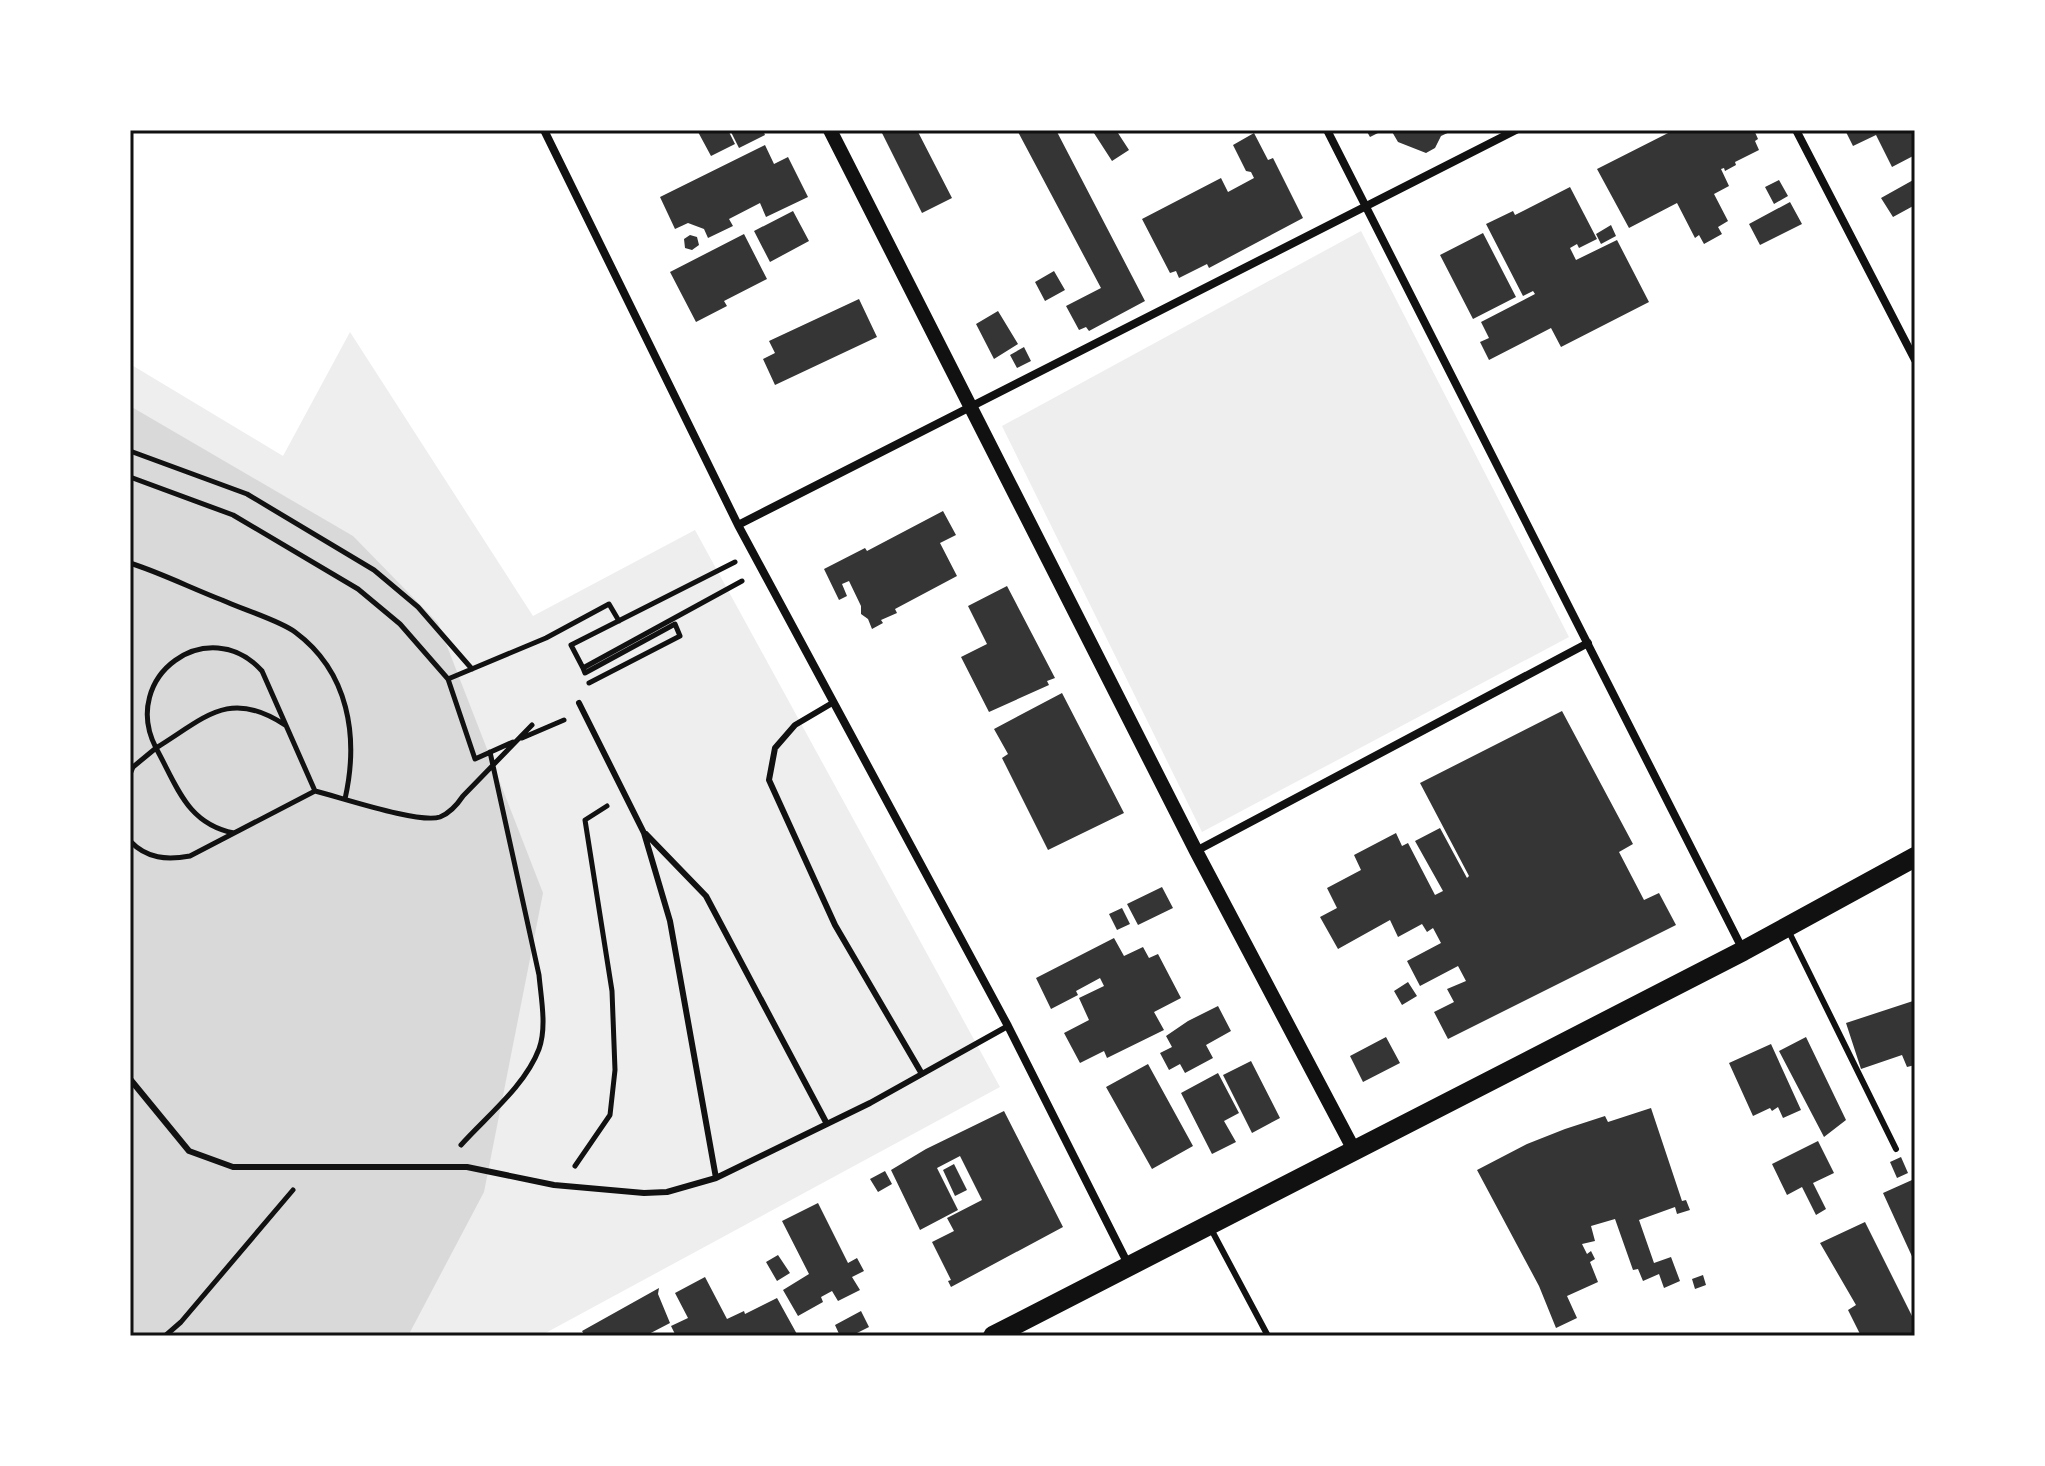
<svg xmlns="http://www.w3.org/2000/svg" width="2045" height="1466" viewBox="0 0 2045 1466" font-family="Lato,sans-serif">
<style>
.green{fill:#eee}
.water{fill:#d9d9d9}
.building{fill:#353535}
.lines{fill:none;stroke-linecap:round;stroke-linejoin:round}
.path{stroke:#111;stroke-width:5}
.service{stroke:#111;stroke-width:6}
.minor{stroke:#111;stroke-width:8}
.tertiary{stroke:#111;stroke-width:14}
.primary{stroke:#111;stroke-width:20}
.neatline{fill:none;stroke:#111;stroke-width:3}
</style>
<rect width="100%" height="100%" fill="#fff"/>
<path class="green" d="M1361 231 1569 637 1202 832 1002 426Z
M350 332 533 616 695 530 1000 1087 540 1336H292L130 1207V364L283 456Z"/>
<path class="water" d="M130 406 353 536 438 623 543 893 484 1192 408 1336H130Z"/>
<path class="building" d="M697 130H728L735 144 711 156Z
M730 130H763L765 135 739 148Z
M889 130H917L952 198 922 213 882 133Z
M1017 130H1056L1145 301 1089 331 1086 327 1079 330 1066 306 1101 288Z
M1092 130H1116L1129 150 1112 161Z
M1366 130H1384L1370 137Z
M1391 130H1454L1441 136 1435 148 1426 153 1398 142Z
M1674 130H1754L1758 139 1755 141 1759 150 1735 162 1736 165 1725 171 1724 168 1721 169 1729 186 1714 194 1728 221 1718 227 1722 234 1704 244 1699 235 1695 238 1677 203 1629 228 1597 169Z
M1845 130H1915V155L1892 167 1876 135 1853 146Z
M1254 133 1268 160 1273 158 1303 218 1209 268 1207 264 1179 278 1176 271 1170 273 1142 219 1221 178 1228 192 1254 178 1251 172 1246 171 1233 145Z
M765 145 774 164 788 157 808 197 766 217 760 203 729 219 733 226 708 238 704 229 688 223 675 229 660 197Z
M1915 179V205L1893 217 1881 198Z
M1779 180 1788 196 1774 204 1765 187Z
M1570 187 1597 239 1579 248 1577 244 1570 248 1576 260 1617 240 1649 302 1561 347 1551 328 1489 360 1480 342 1489 338 1481 322 1535 294 1533 291 1523 296 1486 224 1513 211 1515 215Z
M1790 202 1802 224 1760 245 1749 224Z
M793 211 809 241 770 262 754 231Z
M1611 225 1616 236 1601 244 1596 234Z
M1483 233 1516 297 1473 319 1440 255Z
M744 234 767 279 724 301 727 306 696 322 670 272Z
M690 235 697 237 699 245 692 250 685 248 684 239Z
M1054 271 1065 290 1045 301 1035 282Z
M859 299 877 337 775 385 763 359 775 353 769 341Z
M998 311 1018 344 994 359 976 324Z
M1024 347 1031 361 1017 368 1010 355Z
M943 511 956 535 940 543 957 576 895 609 897 613 881 620 883 623 872 629 868 619 861 614V606L849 581 842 584 847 596 839 600 824 569 865 548 867 551Z
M1007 586 1055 678 1047 681 1049 685 989 712 961 657 987 644 968 606Z
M1062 693 1124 813 1048 850 1002 758 1008 754 994 729Z
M1562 711 1633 844 1619 852 1644 900 1659 893 1676 925 1448 1039 1434 1012 1454 1002 1447 989 1466 981 1458 966 1420 986 1407 961 1441 943 1433 928 1427 932 1422 924 1398 937 1390 920 1338 949 1320 917 1337 908 1327 888 1361 870 1354 855 1396 833 1402 846 1408 843 1435 895 1443 891 1415 841 1440 828 1467 878 1469 876 1420 783Z
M1162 887 1173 908 1138 925 1127 904Z
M1122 908 1130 924 1117 930 1109 914Z
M1114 938 1124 956 1143 947 1149 958 1158 954 1181 998 1154 1012 1164 1030 1107 1058 1104 1051 1080 1063 1064 1033 1089 1020 1079 998 1104 986 1100 978 1076 991 1078 995 1051 1009 1036 978Z
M1408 982 1417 996 1402 1005 1394 991Z
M1913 1001 1915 1065 1907 1067 1902 1055 1861 1069 1846 1023Z
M1218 1006 1231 1031 1206 1045 1213 1058 1185 1073 1180 1064 1169 1070 1160 1053 1172 1047 1166 1036 1188 1021Z
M1386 1037 1400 1063 1363 1082 1350 1056Z
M1806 1037 1846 1120 1824 1137 1779 1051Z
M1771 1044 1801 1110 1783 1118 1778 1107 1772 1111 1770 1108 1753 1116 1729 1063Z
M1251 1061 1280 1118 1252 1133 1223 1075Z
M1148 1064 1193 1146 1152 1169 1106 1087Z
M1218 1073 1239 1113 1224 1121 1236 1142 1212 1154 1181 1093Z
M1651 1108 1682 1201 1686 1200 1690 1210 1677 1214 1675 1207 1639 1220 1654 1263 1671 1257 1680 1281 1664 1288 1659 1274 1643 1281 1638 1269 1633 1270 1615 1219 1591 1226 1595 1241 1582 1244 1587 1254 1591 1251 1595 1259 1590 1262 1598 1282 1567 1296 1577 1318 1556 1328 1539 1286 1477 1170 1527 1144 1565 1129 1605 1116 1608 1122Z
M1004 1111 1063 1227 951 1287 948 1281 951 1280 932 1242 954 1231 947 1218 982 1200 960 1156 937 1168 958 1210 920 1230 891 1170 926 1149Z
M1818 1141 1834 1173 1813 1183 1826 1209 1816 1215 1802 1187 1787 1195 1772 1164Z
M1901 1157 1908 1173 1897 1178 1890 1162Z
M954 1164 967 1190 955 1196 943 1170Z
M885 1171 892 1184 878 1192 870 1179Z
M1912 1180 1915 1187V1263L1883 1193Z
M818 1203 848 1263 857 1258 864 1271 852 1277 860 1290 838 1301 832 1291 821 1297 823 1302 798 1316 783 1290 809 1274 782 1221Z
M1865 1222 1915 1322V1336H1861L1848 1310 1856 1305 1820 1243Z
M778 1255 790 1273 777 1281 766 1262Z
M1703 1275 1706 1285 1695 1289 1692 1279Z
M705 1277 727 1319 744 1311 745 1314 777 1298 798 1336H676L671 1326 688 1318 675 1293Z
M659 1288 658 1294 670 1323 645 1336H585L582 1331Z
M861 1311 869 1327 851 1336H840L835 1325Z"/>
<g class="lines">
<path class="path" d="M130 451 247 494 374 570 418 607 472 669
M130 477 233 515 358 589 400 624 448 679
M735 562 571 645 583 668 742 581
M130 563C161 573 191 588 222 600 241 609 279 620 295 632 349 672 359 737 345 799
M583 668 585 673 675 624 680 636 589 683
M522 738 564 720
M513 742 475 759 448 679 546 638 609 604 619 621
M130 774 133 767 156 748C119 676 209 612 262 671L315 791
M234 833C187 824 177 786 156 748 205 718 229 688 285 725
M130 841C147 859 167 860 190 856L315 791C340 797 419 824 440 817 450 813 457 805 463 796L532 725
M461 1145C487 1116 525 1086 539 1049 547 1027 541 998 539 975L490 752
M575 1166 610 1115 615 1070 612 991 585 820 607 806
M165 1336 181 1322 293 1190"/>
<path class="service" d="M834 702 795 725 775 748 769 780 835 925 922 1074
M579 703 644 833 670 921 716 1178
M646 834 706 896 827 1124
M1788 930 1896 1149
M130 1079 189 1151 233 1167H467L554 1185 644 1193 667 1192 716 1178 870 1103 1008 1026
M1211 1229 1268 1336"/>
<path class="minor" d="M544 130 738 525 1008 1026 1129 1266
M1327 130 1743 950
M1796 130 1915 360
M738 525 1516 130
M1196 851 1588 643"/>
<path class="tertiary" d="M830 130 1196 851 1354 1150"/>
<path class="primary" d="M993 1336 1743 951 1915 857"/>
</g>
<rect width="2045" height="1466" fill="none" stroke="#ffffff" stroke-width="264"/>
<rect x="132" y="132" width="1781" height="1202" class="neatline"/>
</svg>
